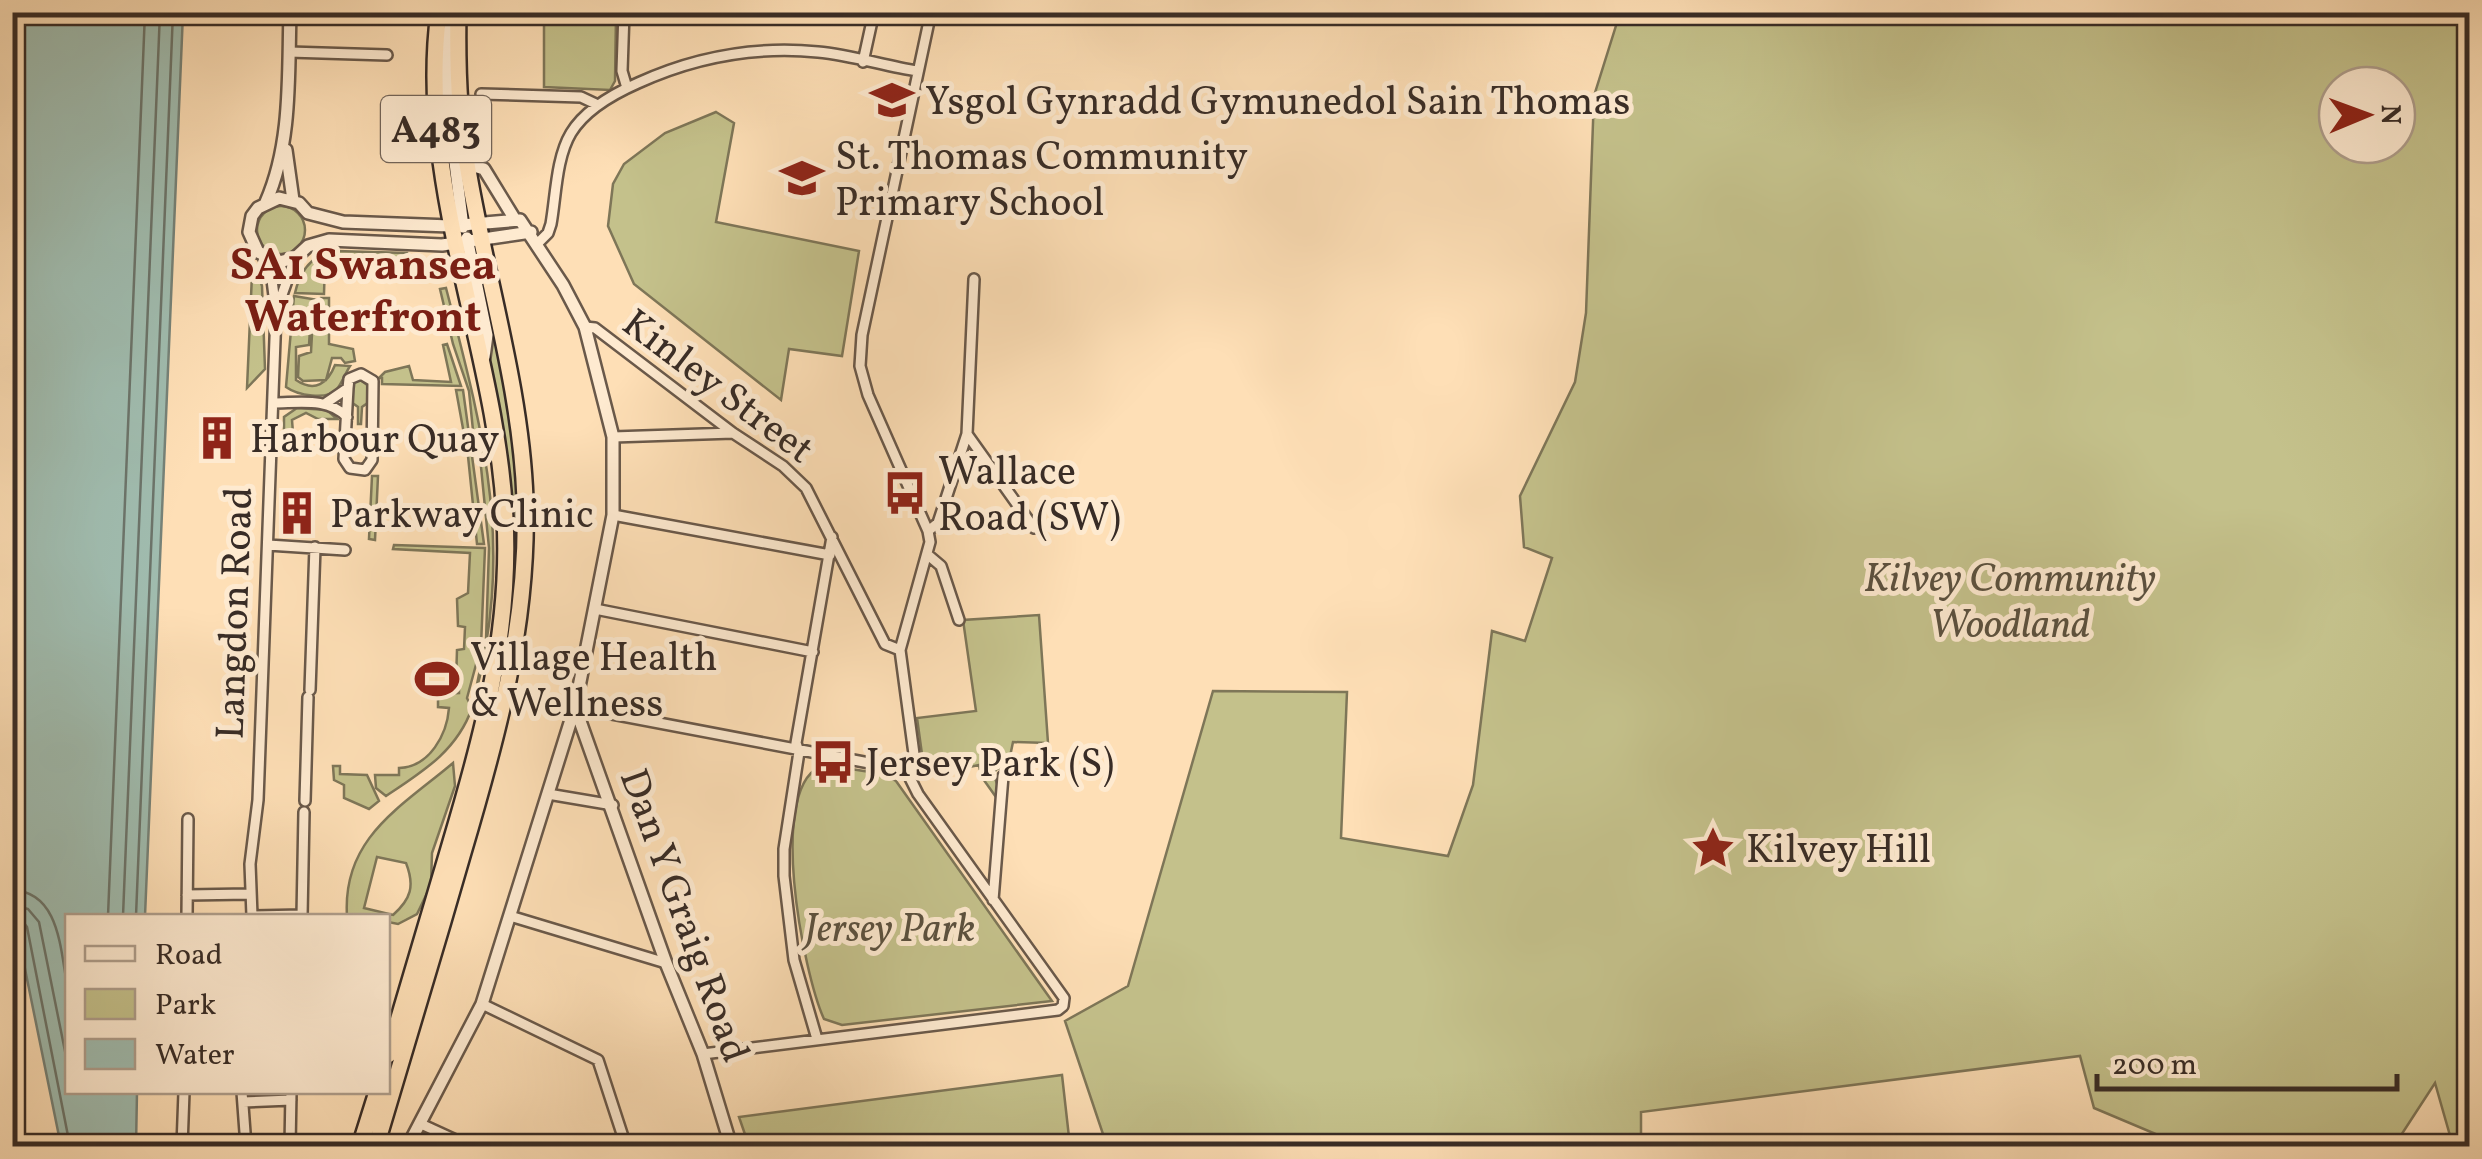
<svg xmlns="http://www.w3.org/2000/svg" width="2482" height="1159" viewBox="0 0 2482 1159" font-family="Vollkorn,serif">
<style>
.green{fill:#c4c18b;stroke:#7e7658;stroke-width:2.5;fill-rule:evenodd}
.water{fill:#a0bcaf;stroke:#768278;stroke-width:2.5}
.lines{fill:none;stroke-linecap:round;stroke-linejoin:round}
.shore{stroke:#6c746a;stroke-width:2.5}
.minor-casing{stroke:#6a594a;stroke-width:14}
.tertiary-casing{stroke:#6a594a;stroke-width:16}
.trunk-casing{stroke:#382c26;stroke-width:20}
.minor{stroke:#feead0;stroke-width:9}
.tertiary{stroke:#feead0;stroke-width:11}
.trunk{stroke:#fedfb6;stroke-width:15}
.labels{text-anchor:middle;stroke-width:10;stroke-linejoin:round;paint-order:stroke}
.shield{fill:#feead0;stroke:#736559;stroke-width:2.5}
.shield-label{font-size:38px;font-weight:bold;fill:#382c26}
.poi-label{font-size:40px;fill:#382c26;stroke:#feead0;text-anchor:start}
.street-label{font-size:40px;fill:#382c26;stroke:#feead0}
.park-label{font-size:40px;font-style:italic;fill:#5b513f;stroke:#feead0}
.quarter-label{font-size:45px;font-weight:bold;fill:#7a1f14;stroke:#feead0}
</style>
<rect width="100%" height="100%" fill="#fedfb6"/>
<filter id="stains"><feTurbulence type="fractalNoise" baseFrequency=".002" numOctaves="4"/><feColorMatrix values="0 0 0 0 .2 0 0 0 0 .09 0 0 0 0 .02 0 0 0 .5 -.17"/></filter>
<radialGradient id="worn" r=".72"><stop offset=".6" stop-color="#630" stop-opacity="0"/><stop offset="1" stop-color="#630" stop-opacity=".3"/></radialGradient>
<path class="green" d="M1620 13H2469V1146H2453L2435 1083 2394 1146H2184L2094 1108 2080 1056 1641 1112V1146H1107L1065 1021 1128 986 1213 691 1347 692 1341 838 1448 856 1473 785 1492 631 1525 641 1552 558 1524 547 1520 496 1575 382 1586 313 1594 96ZM2337 85H2397V145H2337Z
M544 16H616L615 81 610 90 544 87Z
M716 112 734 123 716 222 859 251 842 356 789 349 781 400 634 284 608 226 613 184 624 164 665 133Z
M257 230a24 24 0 1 1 48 0a24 24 0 1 1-48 0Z
M241 249 256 267 262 286 265 369 247 388 252 274 239 251Z
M336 251 407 253V259L325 261 324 294 295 293C300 271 312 254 336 251Z
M484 276 514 439 521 532 506 681 392 1069 506 644 489 366 490 335 477 277Z
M446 288C485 438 515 550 473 704L486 640 489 548 481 467 474 440 469 391 453 344 440 289Z
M294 296 318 300V308L311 315 309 345 296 347V380C315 393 328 383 335 365L350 366C346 372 342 383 337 389 327 401 297 395 286 387Z
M321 298H329V344L353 349 355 361 345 363 341 358H332L326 380 303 381 298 377 299 356 311 352 313 316 320 315Z
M447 344 461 386 382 384V378H379L385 372 409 366 413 380 451 382 443 345Z
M359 379 370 387 369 402 362 407 361 424H358V407L351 402 353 383Z
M456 390H463L484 544H477L468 456Z
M297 408 327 410 337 419H318L306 413 292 420 293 433 284 447V417Z
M372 476H378L375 540 369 539Z
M394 545 485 548 481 646 467 698 472 708C457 751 422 772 386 796L376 788 375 775H399V768C430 767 447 734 449 708L438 707V694L459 693V682L456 681 457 650 464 649 465 627 458 626 457 599 468 593 470 553 393 549Z
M1039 615 1048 743 1013 742 1007 771 998 768 993 773 998 786 996 797 981 776 979 765 925 776 917 718 976 711 963 620Z
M453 763 455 786 432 853 431 885 417 914 398 924 388 922V916H347C342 838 401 807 453 763ZM377 857 406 863C415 886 411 899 393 915L364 908Z
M825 765 883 774 896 781 1052 1001 842 1025 824 1019C804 976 764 780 825 765Z
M333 766H340V774L367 775 379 801 369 809 344 798V785L334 780Z
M1062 1075 1070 1146H749L739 1117Z"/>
<path class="water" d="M12 13H183L145 916H68V1092H137L136 1146H61L12 905Z"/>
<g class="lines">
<path class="shore" d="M12 890C61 892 60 952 68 989
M12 905 28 909 39 922 68 1066
M108 916 145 12
M123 916 160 12
M136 916 173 12
M12 918 21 919 27 927 70 1146"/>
<g class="minor-casing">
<path id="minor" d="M624 12 622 71 627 88
M289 52 387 55
M863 62 874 12
M481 94 581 97 598 105
M538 243 548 233 551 224C556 196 556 158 571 133 585 110 613 94 638 83 695 57 756 46 818 52 851 55 885 66 917 71
M263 256 272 280 276 312 258 800 250 864 252 916 302 915
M277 309 295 258
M585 327 595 328 733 433 783 466 806 488 885 644 900 650
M273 403C299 403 328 397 347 417
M326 403 348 388 349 379 361 374 373 381 372 460 365 470 350 468 344 459 348 388
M967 434 1034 528
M613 437 733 433
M613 515 830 555
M928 531 938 523 967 434 974 279
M268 545 345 550
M928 555 941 566 959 620
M595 609 813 652
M310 690 315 547
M575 707 906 770
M906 770 913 765 914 754 900 650 930 542 928 531 868 395 860 366 862 335 931 12
M548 794 613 805
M305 801 308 697
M187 895 249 894
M993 900 1003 776
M187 916 188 819
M302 916 304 812
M510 916 666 963
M482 1004 598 1060 626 1146
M817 1039 794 960 784 876V849L799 752 796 743 832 537
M703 1054 1058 1010 1063 1006 1064 998 918 794 906 770
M242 1092 246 1146
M243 1102 291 1100
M421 1124 469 1146
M182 1146 184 1092
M290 1146 291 1092
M701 1146 728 1138"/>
</g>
<g class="tertiary-casing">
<path id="tertiary" d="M452 12 446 52 447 98 463 227
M286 150 293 200
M467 164 484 169 514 218
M266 202C292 143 288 75 290 12
M467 238 487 335 484 357
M575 707 666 963 703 1054 731 1146
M408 1146 482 1004 575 707 613 515V437L585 327 563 285 520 220 450 226 343 222 308 213 299 203 279 198 258 208 252 216 249 232 258 252 279 262 295 258 308 246 329 240 442 245 531 232"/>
</g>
<g class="trunk-casing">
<path id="trunk" d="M388 1055C408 985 429 915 450 845 482 738 511 632 505 519 497 348 416 186 439 12
M360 1146 377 1092
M376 1146C405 1050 434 953 462 856 497 738 529 624 525 499 521 386 485 275 467 164 458 113 457 63 458 12"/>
</g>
<use href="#minor" class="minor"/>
<use href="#tertiary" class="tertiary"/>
<use href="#trunk" class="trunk"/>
</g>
<defs>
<g id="school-bare" transform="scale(3.45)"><path d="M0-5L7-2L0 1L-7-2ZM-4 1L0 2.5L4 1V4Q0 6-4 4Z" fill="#8f2418" stroke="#feead0" stroke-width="2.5" paint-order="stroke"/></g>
<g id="building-bare" transform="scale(3.45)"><path d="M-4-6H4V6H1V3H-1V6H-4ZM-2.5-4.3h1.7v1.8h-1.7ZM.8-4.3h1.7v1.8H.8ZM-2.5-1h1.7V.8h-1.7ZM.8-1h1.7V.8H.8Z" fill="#8f2418" stroke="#feead0" stroke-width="2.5" paint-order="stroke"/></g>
<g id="bus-bare" transform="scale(3.45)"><path d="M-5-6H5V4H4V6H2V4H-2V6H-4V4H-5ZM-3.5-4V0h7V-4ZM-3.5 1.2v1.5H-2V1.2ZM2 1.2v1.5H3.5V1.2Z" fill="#8f2418" stroke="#feead0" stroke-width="2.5" paint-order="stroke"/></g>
<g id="stadium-bare" transform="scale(3.45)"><path d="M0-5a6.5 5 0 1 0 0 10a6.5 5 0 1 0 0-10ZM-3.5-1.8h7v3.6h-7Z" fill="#8f2418" stroke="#feead0" stroke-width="2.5" paint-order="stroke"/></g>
<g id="sight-bare" transform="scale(3.45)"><path d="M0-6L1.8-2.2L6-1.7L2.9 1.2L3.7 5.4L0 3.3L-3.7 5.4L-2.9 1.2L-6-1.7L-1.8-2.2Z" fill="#8f2418" stroke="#feead0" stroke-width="2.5" paint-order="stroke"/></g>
</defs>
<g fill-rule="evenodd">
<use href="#school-bare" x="892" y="100"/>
<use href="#school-bare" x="802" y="178"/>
<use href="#building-bare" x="217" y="438"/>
<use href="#bus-bare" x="905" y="493"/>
<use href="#building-bare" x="297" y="513"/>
<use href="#stadium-bare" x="437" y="679"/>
<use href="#bus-bare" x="833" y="762"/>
<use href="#sight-bare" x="1713" y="848"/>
</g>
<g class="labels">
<rect class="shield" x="381" y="96" width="110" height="66" rx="8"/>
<g class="shield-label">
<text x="436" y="142">A483</text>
</g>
<g class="poi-label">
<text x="925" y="114">Ysgol Gynradd Gymunedol Sain Thomas</text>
<text x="835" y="169">St. Thomas Community<tspan x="835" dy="46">Primary School</tspan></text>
<text x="250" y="452">Harbour Quay</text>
<text x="938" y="484">Wallace<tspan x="938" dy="46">Road (SW)</tspan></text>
<text x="330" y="527">Parkway Clinic</text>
<text x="470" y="670">Village Health<tspan x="470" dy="46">&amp; Wellness</tspan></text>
<text x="866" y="776">Jersey Park (S)</text>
<text x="1746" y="862">Kilvey Hill</text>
</g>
<g class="street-label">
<text transform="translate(719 385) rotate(37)" y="14">Kinley Street</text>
<text transform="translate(233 613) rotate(-88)" y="14">Langdon Road</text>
<text transform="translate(686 915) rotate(70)" y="14">Dan Y Graig Road</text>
</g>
<g class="park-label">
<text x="2010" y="591">Kilvey Community<tspan x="2010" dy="46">Woodland</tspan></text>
<text x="890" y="941">Jersey Park</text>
</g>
<g class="quarter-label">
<text x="363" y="279">SA1 Swansea<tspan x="363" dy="52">Waterfront</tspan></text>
</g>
</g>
<rect width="2482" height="1159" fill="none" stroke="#fedfb6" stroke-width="50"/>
<rect x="15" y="15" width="2452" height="1129" fill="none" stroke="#382c26" stroke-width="5"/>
<rect x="25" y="25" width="2432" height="1109" fill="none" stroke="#382c26" stroke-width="2.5"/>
<rect x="65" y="914" width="325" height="180" fill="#feead0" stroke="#af9e8c" stroke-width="2.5"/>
<rect x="85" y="946" width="50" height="15" fill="#feead0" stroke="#af9e8c" stroke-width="2.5"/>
<text x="155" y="964" font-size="30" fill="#382c26">Road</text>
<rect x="85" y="989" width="50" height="30" fill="#c4c18b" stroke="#af9e8c" stroke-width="2.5"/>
<text x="155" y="1014" font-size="30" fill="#382c26">Park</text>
<rect x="85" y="1039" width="50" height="30" fill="#a0bcaf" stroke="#af9e8c" stroke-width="2.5"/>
<text x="155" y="1064" font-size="30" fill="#382c26">Water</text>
<g transform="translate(2367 115) rotate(89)"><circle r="48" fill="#feead0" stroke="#af9e8c" stroke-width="2.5"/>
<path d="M0-8L18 38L0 25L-18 38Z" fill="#8f2418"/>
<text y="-15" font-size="28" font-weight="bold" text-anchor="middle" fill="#382c26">N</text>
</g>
<path d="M2097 1074v15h300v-15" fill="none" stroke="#382c26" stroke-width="5"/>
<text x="2112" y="1074" font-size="30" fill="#382c26" stroke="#feead0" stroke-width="8" paint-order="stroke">200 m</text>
<rect width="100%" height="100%" filter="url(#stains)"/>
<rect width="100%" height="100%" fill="url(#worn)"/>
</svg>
